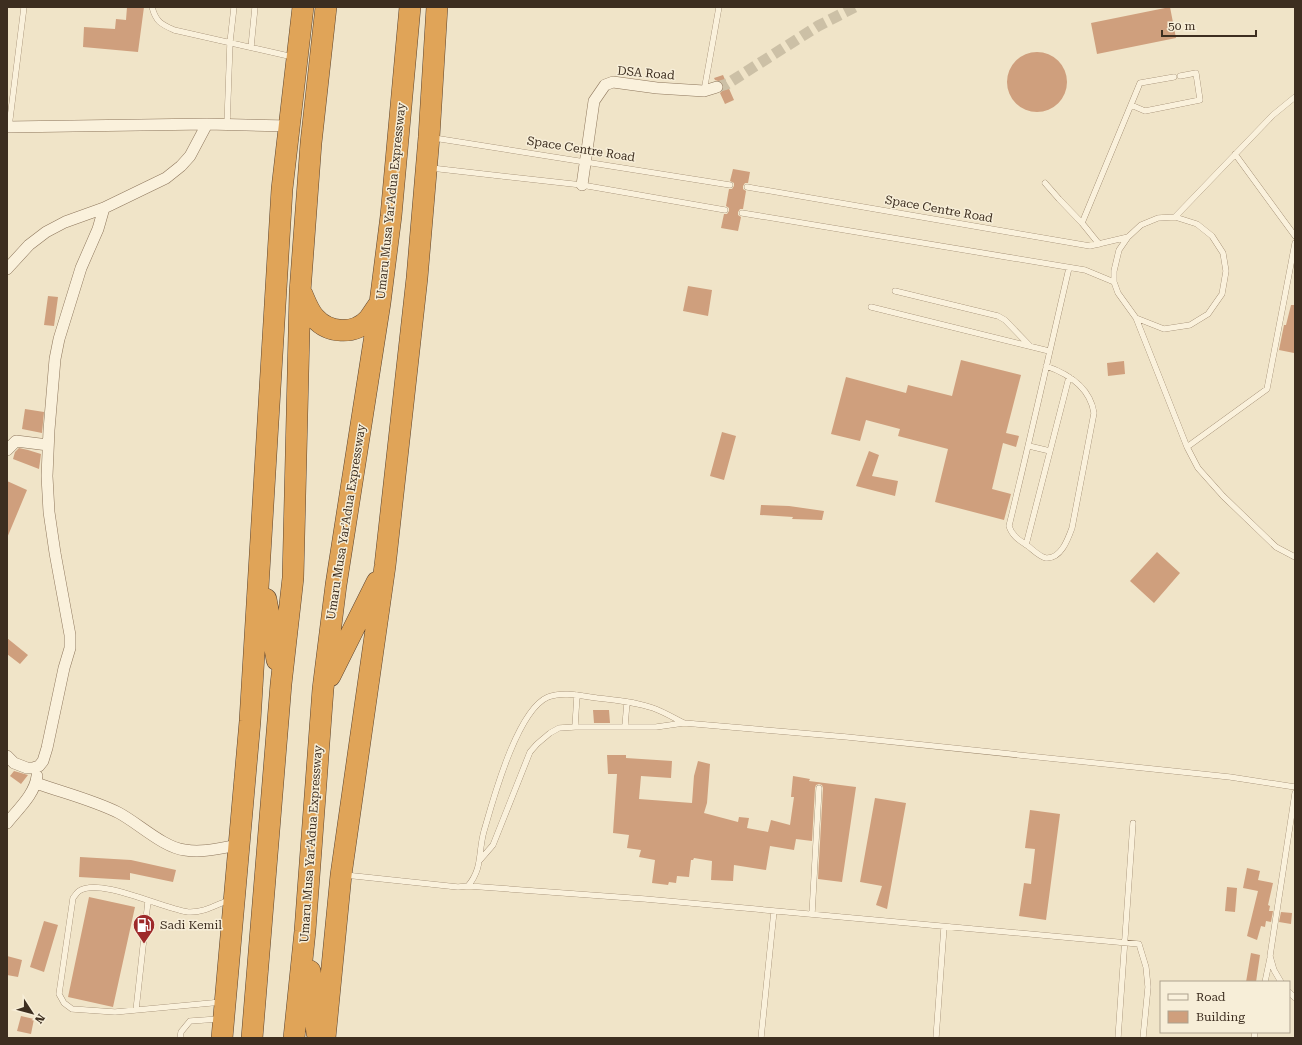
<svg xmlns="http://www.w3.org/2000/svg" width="1302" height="1045" viewBox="0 0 1302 1045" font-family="'Roboto Serif',serif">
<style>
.building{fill:#cf9f7d}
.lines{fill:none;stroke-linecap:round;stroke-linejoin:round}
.street-tunnel{stroke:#ccc0a6;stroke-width:11;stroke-dasharray:11 5.5;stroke-linecap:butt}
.lane-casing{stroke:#8d765c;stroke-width:6}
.street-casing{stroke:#8d765c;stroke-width:12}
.highway-casing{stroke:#5b4430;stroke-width:22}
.lane{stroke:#faf1dc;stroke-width:5.5}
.street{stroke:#faf1dc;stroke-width:11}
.highway{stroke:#e0a458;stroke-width:21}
.labels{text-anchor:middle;stroke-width:3;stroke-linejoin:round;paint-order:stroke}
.street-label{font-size:12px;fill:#3d2e20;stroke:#f7eed8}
.poi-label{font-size:12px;fill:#3d2e20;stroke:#f7eed8;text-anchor:start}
</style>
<rect width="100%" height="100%" fill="#f0e4c8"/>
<path class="building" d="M127 7H144L138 52 83 47 84 27 115 29 116 19 126 20Z
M1170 7 1176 38 1097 54 1091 23Z
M1007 82a30 30 0 1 1 60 0a30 30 0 1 1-60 0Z
M723 75 734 100 725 104 720 93 724 89V85L721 82 715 80 714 78Z
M733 169 750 172 748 183H745L743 186V189L746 191 743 209H740L738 212V215L741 217 738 231 721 228 724 214H727L729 211V208L726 206 729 189H732L734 186V183L730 181Z
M688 286 712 290 708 316 683 311Z
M48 296 58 297 54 326 44 325Z
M1291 305H1295V346L1294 353 1279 350 1284 325H1286Z
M961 360 1021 375 1006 433 1019 436 1016 447 1003 443 992 489 1011 494 1004 520 935 502 948 449 898 436 900 429 866 420 860 441 831 434 846 377 906 393 908 385 952 396Z
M1124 361 1125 374 1108 376 1107 363Z
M25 409 44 412 42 433 22 429Z
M722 432 736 436 724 480 710 476Z
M19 448 28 450 41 454 39 469 13 459 15 452Z
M869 451 879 455 872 476 898 481 895 496 856 486Z
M7 481 27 490 7 538Z
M761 505 789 506 824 511 822 520 792 519 793 517 760 515Z
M1157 552 1180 573 1154 603 1130 581Z
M7 638 28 655 20 664 7 654Z
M593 710H609L610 723H594Z
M607 755H626V758L672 761 671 778 641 776 639 799 692 803 694 776 698 761 710 764 707 803 704 813 738 822 739 817 749 818 747 828 768 832 771 820 790 825 794 797H791L793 776 810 779 809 781 856 787 842 882 818 879 823 788 822 785 819 784 816 785 815 788 812 841 796 839 794 850 770 846 766 870 734 865 733 881 711 880 712 861 694 858 693 860H691L689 877 677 876 676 883 669 882 668 885 652 883 655 860 639 857 641 850 627 848 629 835 613 833 617 774H608Z
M14 771 28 775 21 784 10 776Z
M875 798 906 803 887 909 876 905 882 886 860 882Z
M1030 810 1060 814 1046 920 1019 916 1024 883 1031 884 1035 849 1025 848Z
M80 857 131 860 176 870 173 882 130 873V880L79 877Z
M1247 868 1260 871 1258 880 1273 883 1268 905 1270 906 1269 911H1273L1271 922 1266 921 1265 927 1261 926 1257 940 1247 936 1258 891 1243 888Z
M1227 887 1237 888 1235 912 1225 911Z
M89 897 135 907 113 1007 68 997Z
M1281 912 1292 913 1291 924 1279 922Z
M44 921 58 925 44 972 30 967Z
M1251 953 1260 955 1256 982H1246Z
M7 956 22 960 18 977 7 975Z
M21 1016 34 1019 31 1034 17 1031Z"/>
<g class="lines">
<path class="street-tunnel" d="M717 87 727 84 818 26 855 7"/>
<g class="lane-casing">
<path id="lane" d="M152 7C156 22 161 24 174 30L293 57
M251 47 255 7
M704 91 719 7
M1131 105 1145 111 1200 100 1196 73 1180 76
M227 125 230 42 234 7
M9 127 24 7
M434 138 730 185
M1235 154 1295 236
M431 168 582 185 725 210
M1045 183 1059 199 1082 223
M747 187 1090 246 1128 237 1141 225 1158 218 1175 217 1197 224 1212 236 1223 253 1226 271 1222 294 1208 314 1190 325 1164 329 1136 318 1118 293 1114 282V271L1119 250 1128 237
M742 213 1085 270 1114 282
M1175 217 1273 115 1295 97
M1099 244 1082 223 1140 83 1174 77
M895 291 998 316 1005 320 1030 346
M871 307 1049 351
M1136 318 1187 447 1198 468 1223 496 1276 547 1295 557
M1046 366C1069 374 1090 387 1094 413L1072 528C1068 539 1061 559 1046 558 1040 557 1033 550 1028 546 1019 540 1012 536 1009 526 1030 440 1049 354 1069 268
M1029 446 1050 451
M1187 447 1267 389 1295 243
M1026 545 1069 377
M625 726 627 702
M575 727 577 695
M480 860 493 845 530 752 537 744 550 733 559 728 575 727H656L684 723 847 737 1230 777 1295 787
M345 875 458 887 468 886C483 868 478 852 484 831 493 800 517 710 548 697 563 691 582 696 597 698 616 700 635 702 653 708 664 712 674 718 684 723
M468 886 645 899 1139 944 1146 967 1148 987 1143 1038
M812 914 819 788
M1265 982 1270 958
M1281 982 1274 970 1270 956 1295 793
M1289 992 1295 998
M222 1002 115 1012 72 1009 64 1003 59 994 73 898C75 896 77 892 79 891 100 877 163 909 188 912 203 913 216 905 229 900
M136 1010 148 901
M180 1038 181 1032 190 1021 219 1019
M761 1038 774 911
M936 1038 944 927
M1118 1038 1133 823
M1254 1038 1255 1032"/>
</g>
<g class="street-casing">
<path id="street" d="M7 127 207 124 289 126
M582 185 594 101 605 85 613 82 657 88 704 91 717 87
M7 269 29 245 46 232 65 222 104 208 166 178 181 166 190 156 207 124
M7 450 16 441 48 445
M7 756 14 763 27 768H33L39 766 43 761 47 748 64 668 70 648V635L55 553 49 512 47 476 49 430 55 359 59 339 81 268 98 229 104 208
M36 783C64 793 93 800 119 813 138 823 164 848 185 850 203 853 221 848 239 845
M7 823C18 809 35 794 37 776"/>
</g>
<g class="highway-casing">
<path id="highway" d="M302 294C305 301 309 312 315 318 328 333 354 335 368 320 372 315 376 308 380 303
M266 599 277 660
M330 676 377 582
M310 971 317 1033
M222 1038 250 721 282 189 303 7
M252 1038 281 684 293 578 300 292 311 143 326 7
M294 1038 305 931 323 689 336 585 380 303 391 216 410 7
M325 1038 341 875 385 566 417 278 429 137 437 7"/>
</g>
<use href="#lane" class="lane"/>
<use href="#street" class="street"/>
<use href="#highway" class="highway"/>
</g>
<defs>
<g id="fuel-pin" transform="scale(1.15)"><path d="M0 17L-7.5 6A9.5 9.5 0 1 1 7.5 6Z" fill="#9e2a2b" stroke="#f7eed8"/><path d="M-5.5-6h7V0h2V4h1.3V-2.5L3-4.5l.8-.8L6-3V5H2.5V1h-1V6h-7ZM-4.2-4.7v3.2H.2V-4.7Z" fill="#fff"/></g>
</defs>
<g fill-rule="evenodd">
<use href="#fuel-pin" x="144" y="925"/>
</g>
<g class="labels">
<g class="street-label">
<text transform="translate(646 73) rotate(5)" y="4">DSA Road</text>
<text transform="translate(581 149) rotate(9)" y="4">Space Centre Road</text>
<text transform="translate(391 201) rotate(-84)" y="4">Umaru Musa Yar'Adua Expressway</text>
<text transform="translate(939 209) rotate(10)" y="4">Space Centre Road</text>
<text transform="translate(346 522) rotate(-81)" y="4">Umaru Musa Yar'Adua Expressway</text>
<text transform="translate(311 844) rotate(-86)" y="4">Umaru Musa Yar'Adua Expressway</text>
</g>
<g class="poi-label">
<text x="160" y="929">Sadi Kemil</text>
</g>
</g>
<rect width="1302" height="1045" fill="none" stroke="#3d2e20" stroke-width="16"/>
<rect x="1160" y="981" width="130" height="52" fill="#f7eed8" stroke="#ada18e"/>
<rect x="1168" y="994" width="20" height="6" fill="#faf1dc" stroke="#ada18e"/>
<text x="1196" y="1001" font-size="12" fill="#3d2e20">Road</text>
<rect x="1168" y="1011" width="20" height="12" fill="#cf9f7d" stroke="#ada18e"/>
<text x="1196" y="1021" font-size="12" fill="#3d2e20">Building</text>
<g transform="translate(32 1013) rotate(126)" stroke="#f7eed8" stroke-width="3" paint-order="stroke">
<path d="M0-3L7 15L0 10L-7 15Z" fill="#3d2e20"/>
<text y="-6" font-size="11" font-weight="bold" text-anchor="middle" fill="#3d2e20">N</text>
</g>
<path d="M1162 30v6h94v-6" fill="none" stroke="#3d2e20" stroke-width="2"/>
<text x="1168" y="30" font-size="12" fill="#3d2e20" stroke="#f7eed8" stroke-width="3" paint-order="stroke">50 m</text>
</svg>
